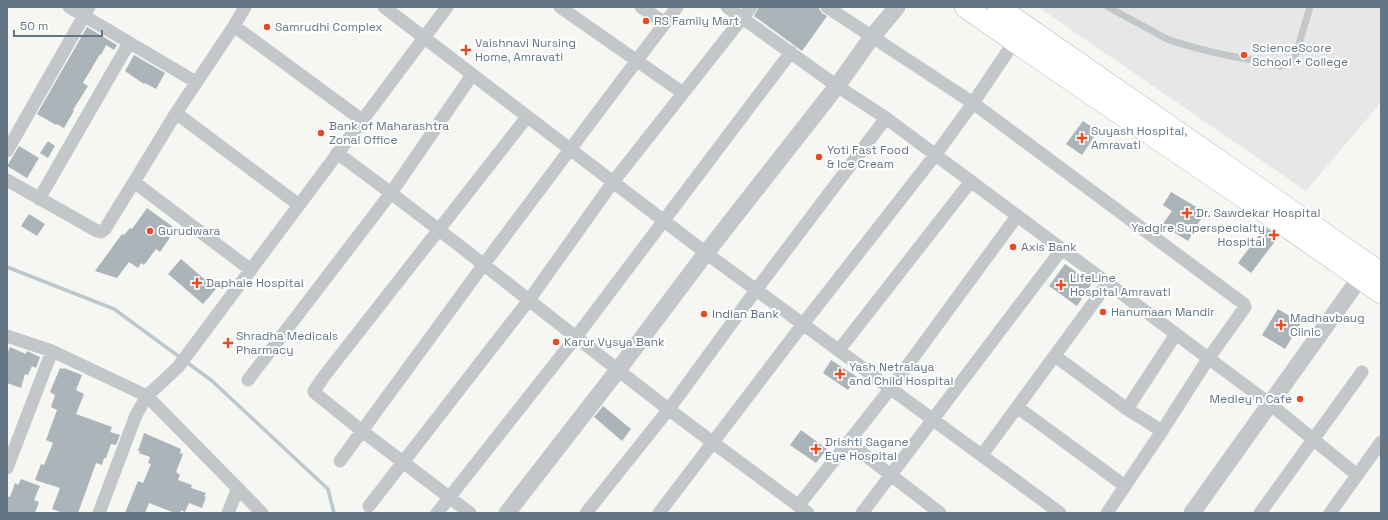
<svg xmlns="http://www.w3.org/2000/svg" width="1388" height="520" viewBox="0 0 1388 520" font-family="'Space Grotesk',sans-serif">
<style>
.built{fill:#e6e7e6}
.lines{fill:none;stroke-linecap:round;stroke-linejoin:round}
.stream{stroke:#bcc8cd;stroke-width:3.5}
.building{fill:#abb4b9}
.primary-casing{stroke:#b6babe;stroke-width:22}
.service{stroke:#c3c7ca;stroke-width:7}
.minor{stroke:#c3c7ca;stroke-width:13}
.tertiary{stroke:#c3c7ca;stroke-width:17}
.primary{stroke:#fff;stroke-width:21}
.poi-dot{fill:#e54c23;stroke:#fff;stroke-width:1.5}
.labels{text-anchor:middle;stroke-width:4;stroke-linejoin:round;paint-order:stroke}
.poi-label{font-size:12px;fill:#647684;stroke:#fff;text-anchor:start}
</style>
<rect width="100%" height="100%" fill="#f6f6f2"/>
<path class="built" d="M1038 7H1381V102L1306 191Z"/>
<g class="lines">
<path class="stream" d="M7 267 114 309 211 380 328 489 334 513"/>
</g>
<path class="building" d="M759 7H818L822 13 827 16 802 51 754 16Z
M87 27 117 45 114 50 106 45 101 55 100 54 83 83 88 86 73 110 74 111 64 128 57 124 56 125 37 114Z
M134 55 165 73 156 89 145 83 144 84 125 71Z
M1083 121 1098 131 1082 155 1066 144Z
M48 141 55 146 48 158 40 153Z
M19 146 39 158 27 178 7 166Z
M1171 192 1205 212 1188 241 1162 225 1172 211 1163 205Z
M147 208 176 229 160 252 156 249 144 265 141 263 138 268 129 262 117 278 95 271 122 234 124 235 130 228 132 229Z
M29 214 45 224 37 236 21 226Z
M1265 227 1279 236 1251 273 1238 263Z
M181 259 216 289 203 304 168 274Z
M1065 264 1092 283 1077 306 1049 286Z
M1278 309 1301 323 1285 349 1262 335Z
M10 347 26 354 27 351 40 357 36 368 32 366 28 375 25 374 21 388 7 383V354Z
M831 360 857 377 848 390 823 373Z
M60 368 63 369 64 368 82 375 76 390 84 394 76 414 112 427 110 432 120 435 116 445 111 444 106 458H104L102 465 96 463 78 513H63L52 509 60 488 35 480 41 464 44 465 53 443 46 440 57 410 51 407 55 395 50 392Z
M603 406 631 429 622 441 594 417Z
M801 430 827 449 816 463 790 445Z
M144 433 181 449 180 453 183 454 176 472 180 475 178 480 192 485 191 488 206 493 204 496 206 497 202 508 189 503 185 512 181 510 180 513H175L149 503 145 513H125L138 481 143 483 151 464 148 463 150 457 139 453 140 451H138Z
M21 479 40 486 34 500 39 502 35 513H7V496L10 497 15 483 18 485Z"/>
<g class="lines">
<g class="primary-casing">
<path id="primary" d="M965 7C1102 104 1244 195 1381 293
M998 7 1381 273"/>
</g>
<path class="service" d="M1108 7 1167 39C1203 52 1243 58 1281 66L1289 63 1295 57 1310 7"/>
<path class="minor" d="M69 7 196 82
M384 7 706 253 1060 513
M560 7 683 93
M641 7 665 23
M727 7 837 86 886 118 1270 404 1357 475
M827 7 973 103 1244 304 1245 307 1243 310 1208 359 1162 431 1107 513
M234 26 362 120
M176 113 299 205
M7 151 89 7
M337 153C432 222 524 297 617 369 679 419 744 465 808 513
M7 180 97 231 101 232 105 229 134 182 176 113 234 26 245 7
M134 182 251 270
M39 199 129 43
M7 336 52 351 147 396 262 513
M839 350 971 181
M1055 356 1127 409 1162 431
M248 380 391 193 472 75
M1017 407 1125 486
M1127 409 1176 334
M848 442 940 513
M982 455 1108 283
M340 461 484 264 677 7
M7 468 52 351
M369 506 529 300 613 182 751 7
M798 506 891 388 1017 216
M99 513 136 415 147 396 178 367 447 7
M228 513 238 488
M437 513 576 337 791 52
M470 513 362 431 315 393 314 391 325 375 527 117
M586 513 669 409 756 290 886 118
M659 513 803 324 936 154 973 103 1014 42
M862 513 1062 249
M1260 513 1362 372
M1330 513 1381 442"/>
<path class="tertiary" d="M507 513 618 370 706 253 837 86 872 37 897 7
M1192 513 1367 268"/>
<use href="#primary" class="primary"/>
</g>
<g class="poi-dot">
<circle cx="646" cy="21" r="4"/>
<circle cx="267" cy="27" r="4"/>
<path d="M464 44h4v4h4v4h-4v4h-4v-4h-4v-4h4z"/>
<circle cx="1244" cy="55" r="4"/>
<circle cx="321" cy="133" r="4"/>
<path d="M1080 132h4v4h4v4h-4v4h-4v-4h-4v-4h4z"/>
<circle cx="819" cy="157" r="4"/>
<path d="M1185 207h4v4h4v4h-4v4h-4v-4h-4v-4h4z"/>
<circle cx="150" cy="231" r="4"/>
<path d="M1272 229h4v4h4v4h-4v4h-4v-4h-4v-4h4z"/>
<circle cx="1013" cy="247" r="4"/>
<path d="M195 277h4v4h4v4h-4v4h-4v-4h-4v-4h4z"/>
<path d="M1059 279h4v4h4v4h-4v4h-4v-4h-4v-4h4z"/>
<circle cx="1103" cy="312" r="4"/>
<circle cx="704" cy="314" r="4"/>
<path d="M1279 319h4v4h4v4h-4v4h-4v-4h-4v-4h4z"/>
<circle cx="556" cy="342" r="4"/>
<path d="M226 337h4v4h4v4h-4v4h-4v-4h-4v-4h4z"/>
<path d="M838 368h4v4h4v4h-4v4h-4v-4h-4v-4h4z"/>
<circle cx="1300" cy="399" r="4"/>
<path d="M814 443h4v4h4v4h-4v4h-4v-4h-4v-4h4z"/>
</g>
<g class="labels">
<g class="poi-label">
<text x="654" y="25">RS Family Mart</text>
<text x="275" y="31">Samrudhi Complex</text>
<text x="475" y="47">Vaishnavi Nursing<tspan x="475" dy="14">Home, Amravati</tspan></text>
<text x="1252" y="52">ScienceScore<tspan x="1252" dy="14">School + College</tspan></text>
<text x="329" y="130">Bank of Maharashtra<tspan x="329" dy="14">Zonal Office</tspan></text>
<text x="1091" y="135">Suyash Hospital,<tspan x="1091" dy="14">Amravati</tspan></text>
<text x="827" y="154">Yoti Fast Food<tspan x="827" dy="14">&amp; Ice Cream</tspan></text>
<text x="1196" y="217">Dr. Sawdekar Hospital</text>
<text x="1265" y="232" text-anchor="end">Yadgire Superspecialty<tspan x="1265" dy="14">Hospital</tspan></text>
<text x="158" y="235">Gurudwara</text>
<text x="1021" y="251">Axis Bank</text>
<text x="1070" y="282">LifeLine<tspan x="1070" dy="14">Hospital Amravati</tspan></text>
<text x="206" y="287">Daphale Hospital</text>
<text x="1111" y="316">Hanumaan Mandir</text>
<text x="712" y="318">Indian Bank</text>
<text x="1290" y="322">Madhavbaug<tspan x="1290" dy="14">Clinic</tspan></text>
<text x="236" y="340">Shradha Medicals<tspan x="236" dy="14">Pharmacy</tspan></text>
<text x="564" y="346">Karur Vysya Bank</text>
<text x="849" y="371">Yash Netralaya<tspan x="849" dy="14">and Child Hospital</tspan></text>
<text x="1292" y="403" text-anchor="end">Medley n Cafe</text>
<text x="825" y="446">Drishti Sagane<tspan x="825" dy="14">Eye Hospital</tspan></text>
</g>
</g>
<rect width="1388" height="520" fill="none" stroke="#647684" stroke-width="16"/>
<path d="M14 30v6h88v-6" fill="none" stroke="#647684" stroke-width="2"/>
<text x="20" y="30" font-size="12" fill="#647684" stroke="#ffffff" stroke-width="3" paint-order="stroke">50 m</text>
</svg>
